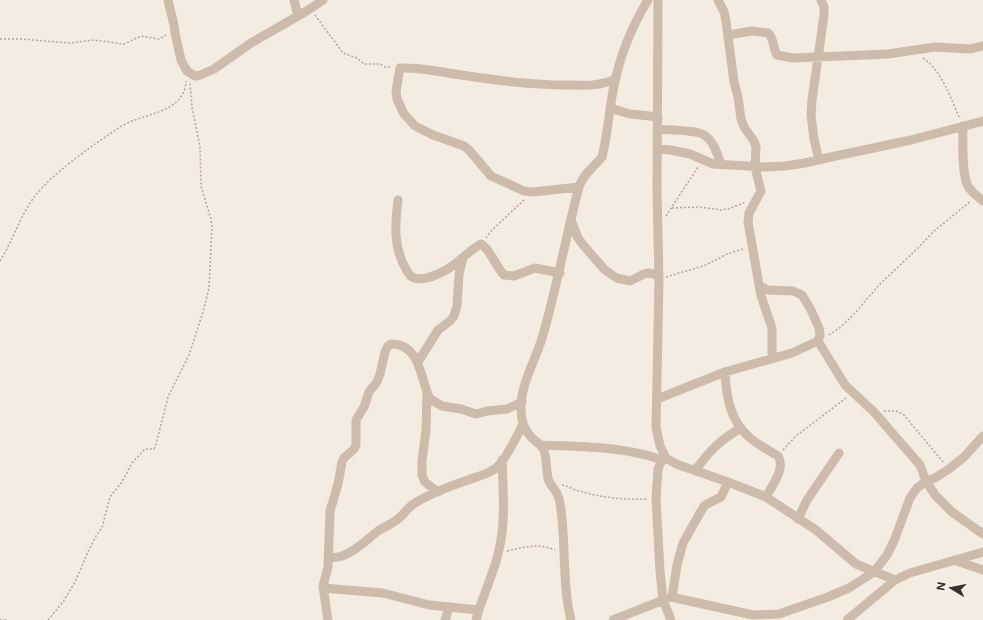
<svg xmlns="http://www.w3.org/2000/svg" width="983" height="620" viewBox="0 0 983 620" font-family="Inter,sans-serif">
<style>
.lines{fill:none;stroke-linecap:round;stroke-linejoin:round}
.path{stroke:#b9a596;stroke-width:1.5;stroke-dasharray:2 2;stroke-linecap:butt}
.street{stroke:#cdbbac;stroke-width:9}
</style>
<rect width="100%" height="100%" fill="#f4ebe1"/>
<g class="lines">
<path class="path" d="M315 15 343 53 357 58 364 64H380L385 67H391
M0 39H21L69 43 94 40 124 44 141 36 159 39 166 35
M923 58C943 72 950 98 960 119
M672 208 698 207 721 210 728 209 746 202
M666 216 698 167
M486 238 490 232 524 200
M0 261C13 240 20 216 35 196 54 172 93 145 120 127 141 113 185 114 186 81
M666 277 706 265 727 254 743 249
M829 335 841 327 856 312 878 286 918 248 934 231 971 201
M884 411H896L904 415 944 463
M783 450 796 436 846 398
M562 485C569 486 575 491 583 492 603 498 627 500 648 499
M507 551C525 547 538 543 555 550
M0 620H6
M48 620 63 602 75 582 88 552 96 536 102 528 110 497 122 482 132 463 145 449H154L156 444 168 397 189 355 203 312 209 288 212 226 211 219 201 186 200 147 192 107 190 83"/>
<path class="street" d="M168 0 174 25 175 33 181 60 187 71 195 76H198L214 69 251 43 305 12 323 0
M294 0 298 16
M658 0 657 192 659 280 656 427 660 446 666 458 676 464 728 482 766 497 816 530 856 564 895 580 910 573 983 552
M718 0 724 12 726 21 734 82 738 97 741 119 744 127 754 141 756 147 755 167 761 191 749 213 748 222 761 296 772 328V359
M728 35 752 31 768 33C774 38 773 48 777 55L793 58 867 55 888 54 935 47 970 49 983 46
M610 108 630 114 650 116 658 118
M963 126C963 141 961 176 969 188 973 193 978 197 983 201
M657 129C668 130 697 130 704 135 714 141 717 154 721 164
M657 149 671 150 690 154 713 164 765 167 785 166 805 163 831 157 911 140 983 121
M819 160 814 139 811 115 812 100 824 15V7L821 0
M579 187 533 192 524 191 491 176 469 150 464 146 433 135 415 126 404 114 397 99 396 91 400 68C421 67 440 72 461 75 495 80 530 85 565 85 584 85 598 87 616 79
M398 200C395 224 393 247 406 269 408 273 409 276 414 278 425 281 437 275 446 270 459 263 468 251 481 244 490 249 496 267 504 275L514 276 535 268 560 273
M571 220 578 238 584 246 604 269 612 275 617 278 630 281 644 274 648 273 659 275
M818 341 845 385 874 412 920 465 926 481 935 495 952 512 983 534
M418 362 438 330 450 321 454 316 457 306 459 274 463 258
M725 372C726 395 730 421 749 437 758 445 768 450 778 456 786 469 772 485 766 497
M427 393 426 430 422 461V475L425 482 438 492
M657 399 725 372 792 353 818 341 820 335 819 328 811 310 802 295 793 291 768 290 760 286
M541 445C581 447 623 446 662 460
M666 458 662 460 658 469 656 498 660 571 663 600 671 620
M695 471C709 451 720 440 741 428
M798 519 807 500 839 453
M329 557C346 561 365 541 378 531 385 526 393 524 399 518 404 514 407 509 412 505 427 495 450 486 468 480 478 476 487 475 496 468 506 460 517 436 523 424
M954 560 983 570
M323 588 383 593 429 605 478 610
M672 597 677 565 683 543 704 506 707 504 721 497 728 482
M328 620 323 586 328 567 330 511 338 484 342 462 344 458 354 449 356 445V420L364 407 369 392 377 382 380 374 385 352 388 346 391 344C421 344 420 379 430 399L442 406 461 409 476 414 487 411 507 409 522 402
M445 620 449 608
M476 620C482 596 494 574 499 550 506 521 503 489 502 460
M571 620C564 592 565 562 563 532 562 521 562 507 558 496 556 489 549 485 548 478 546 469 547 459 544 451 542 445 537 442 532 438 525 431 521 421 521 410 520 384 536 360 543 335 557 286 566 236 579 187 583 174 594 167 602 157 608 134 609 109 614 86 620 56 632 26 648 0
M613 620 671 597 753 615 779 614 828 597 849 588 874 572 887 555 894 541 910 498 917 488 926 481 935 478 949 469 964 457 983 436
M847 620 895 580"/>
</g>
<g transform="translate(951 588) rotate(280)" stroke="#fbf5ee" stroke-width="3" paint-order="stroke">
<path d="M0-3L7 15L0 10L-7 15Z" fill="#3b302b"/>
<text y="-6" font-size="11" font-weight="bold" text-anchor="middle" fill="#3b302b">N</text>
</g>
</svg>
